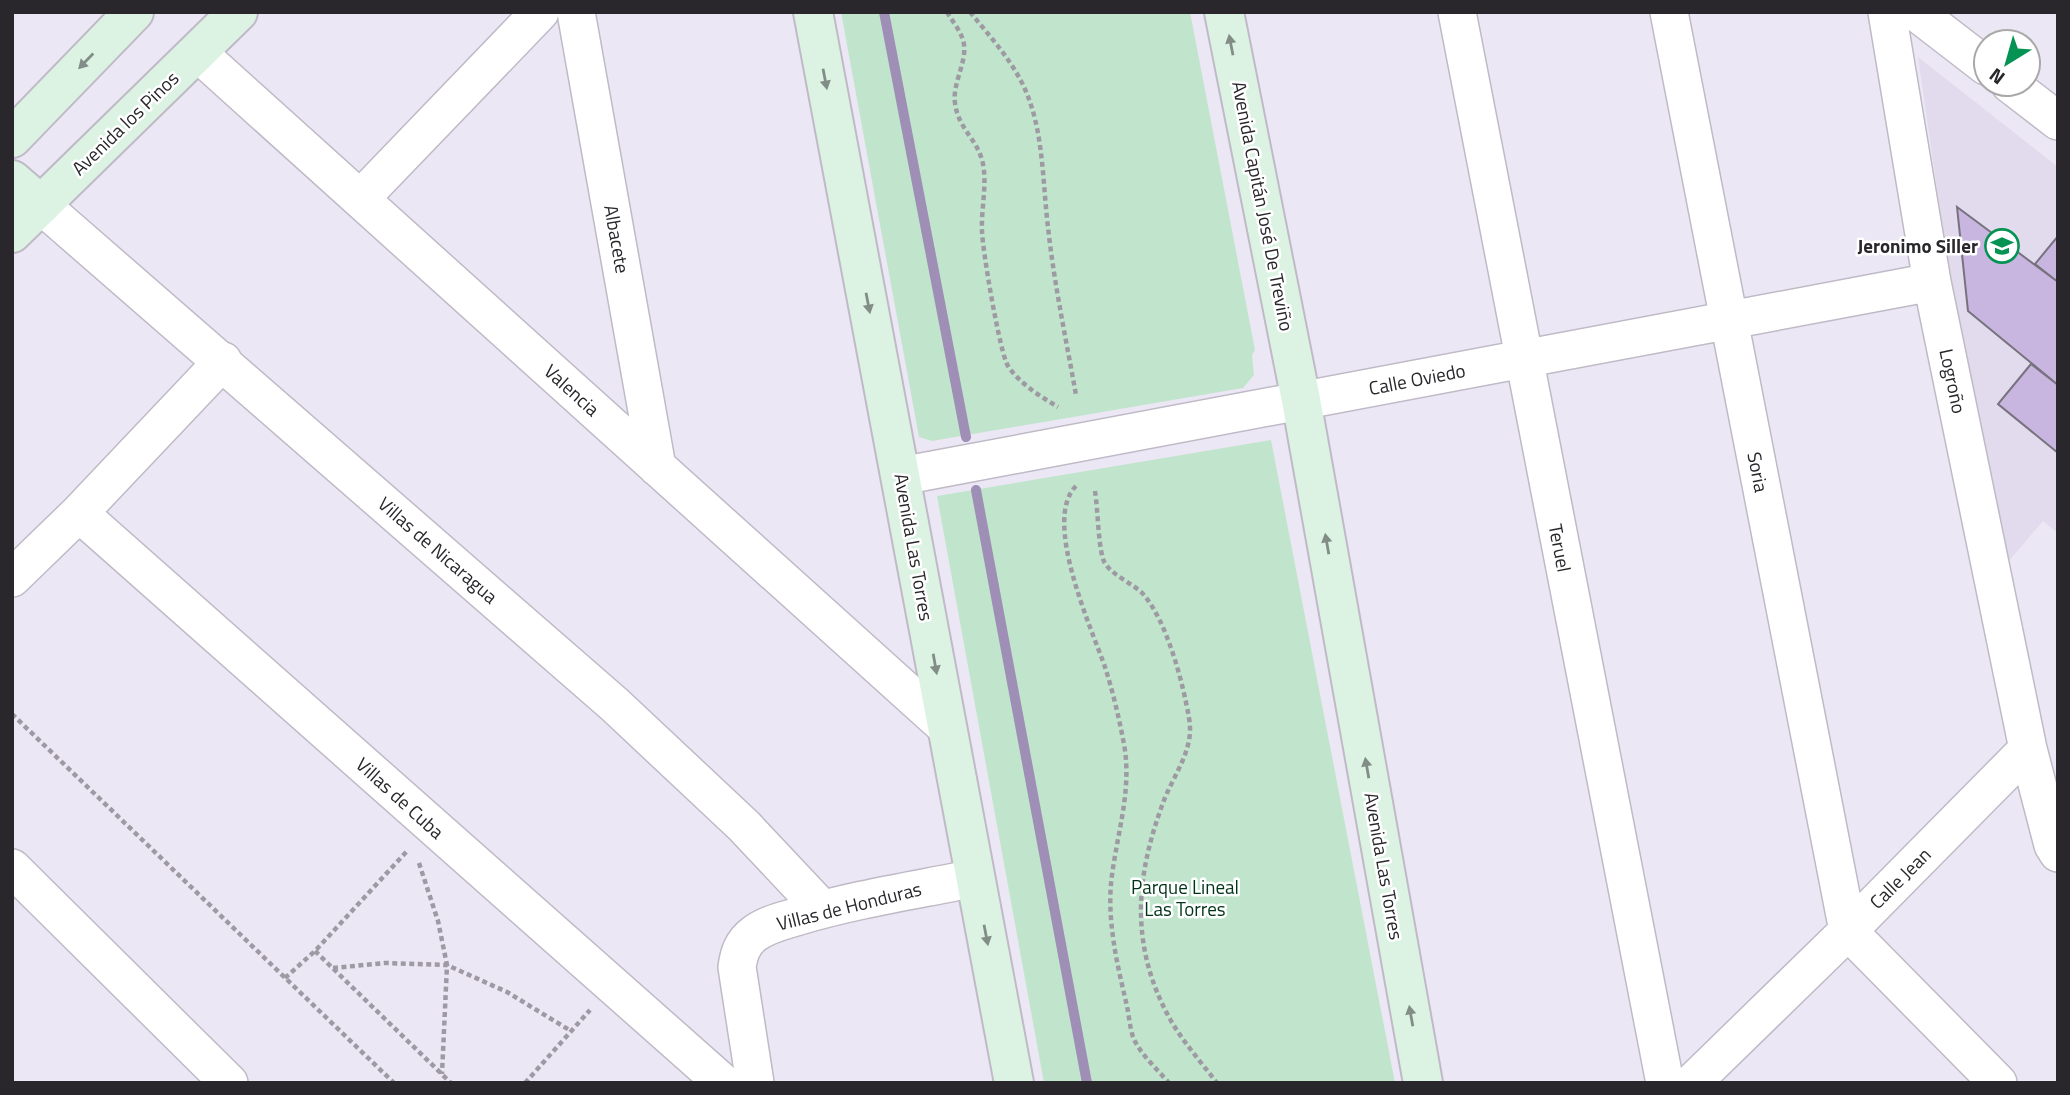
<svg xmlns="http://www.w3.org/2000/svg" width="2070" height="1095" viewBox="0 0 2070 1095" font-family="'Titillium Web',sans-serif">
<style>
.built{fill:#e2daed}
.green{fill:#c1e5cc}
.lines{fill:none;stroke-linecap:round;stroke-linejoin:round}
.stream{stroke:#9f8eb6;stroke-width:10}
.building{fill:#c8b6e0;stroke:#77727d;stroke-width:2}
.street-casing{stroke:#bfbac6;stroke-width:40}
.secondary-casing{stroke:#bfbac6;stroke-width:42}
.path{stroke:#9e9aa3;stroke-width:4.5;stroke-dasharray:5 3.5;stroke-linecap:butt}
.street{stroke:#fff;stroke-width:37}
.secondary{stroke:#dcf3e4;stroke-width:38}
.oneway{fill:#828d88}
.labels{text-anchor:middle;stroke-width:5;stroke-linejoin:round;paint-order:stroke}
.street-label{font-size:19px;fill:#29272b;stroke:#fff}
.poi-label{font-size:19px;font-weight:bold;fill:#29272b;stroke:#fff;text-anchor:end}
.park-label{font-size:19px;fill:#003418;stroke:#fff}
</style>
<rect width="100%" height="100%" fill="#ece7f4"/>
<path class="built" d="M1918 57 2058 167V533L2043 521 2008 562 1957 326Z"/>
<path class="green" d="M841 12H1190L1255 350 1252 355 1254 375 1243 388 932 441 919 437Z
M1271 440 1395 1083H1044L937 496Z"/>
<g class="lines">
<path class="stream" d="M884 12 966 437
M976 490 1087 1083"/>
</g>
<path class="building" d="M1957 207 2058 282V385L1968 311Z
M2058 236V282L2035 264Z
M2031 364 2058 385V453L1998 404Z"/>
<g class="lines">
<g class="street-casing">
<path id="street" d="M576 12 657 467
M1457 12 1665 1083
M1669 12 1848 931 1998 1083
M1887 12 1932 282 2028 749 2053 845 2058 853
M1916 12 1986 66
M198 53 946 727
M2010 84 2058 121
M360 199 540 12
M41 205 614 704 744 826 822 909
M901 476 1932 282
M79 513 723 1083
M12 578 79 513 223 361
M12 868 229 1083
M755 1083 737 967C739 954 742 943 754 934 767 924 783 921 799 916 856 899 916 890 975 878
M1692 1083 1848 931 2028 749"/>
</g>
<g class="secondary-casing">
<path id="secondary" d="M813 12 1014 1083
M1224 12 1301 400 1423 1083
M12 138 134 12
M12 180 41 205
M12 233 238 12"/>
</g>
<path class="path" d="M947 12C952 21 960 30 963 40 969 60 952 82 955 103 958 128 976 138 982 160 988 181 981 208 982 230 982 248 1000 354 1008 366 1020 384 1040 396 1058 407
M970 12C988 34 1008 56 1021 81 1044 125 1042 178 1048 227 1054 283 1066 339 1076 395
M1076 486C1042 520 1091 627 1105 667 1113 692 1119 718 1124 744 1132 789 1118 830 1112 875 1106 918 1117 964 1127 1006 1129 1016 1130 1028 1133 1037 1140 1054 1157 1069 1169 1083
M1095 491C1098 510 1098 542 1103 559 1108 574 1133 583 1143 594 1167 621 1183 683 1189 718 1195 750 1173 775 1163 803 1135 878 1130 947 1170 1019 1183 1042 1201 1062 1217 1083
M12 714 394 1083
M419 863 438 921 447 965 442 1074
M315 951 451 1083
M333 968 385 963 447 965 507 992 571 1031
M285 978 315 951 408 850
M525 1083 590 1010"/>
<use href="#street" class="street"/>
<use href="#secondary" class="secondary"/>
</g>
<defs><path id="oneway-solid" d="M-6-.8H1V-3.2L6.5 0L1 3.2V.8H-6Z" transform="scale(1.75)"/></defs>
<g class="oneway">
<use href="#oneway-solid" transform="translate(1231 45) rotate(-101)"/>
<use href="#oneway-solid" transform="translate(86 61) rotate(134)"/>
<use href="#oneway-solid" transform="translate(825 79) rotate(79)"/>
<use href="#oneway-solid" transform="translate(868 303) rotate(79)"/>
<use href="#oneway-solid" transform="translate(1327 544) rotate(-100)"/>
<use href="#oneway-solid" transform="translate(935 664) rotate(80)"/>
<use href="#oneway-solid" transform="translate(1367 768) rotate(-100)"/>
<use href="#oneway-solid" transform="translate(986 935) rotate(79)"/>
<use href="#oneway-solid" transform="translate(1411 1016) rotate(-100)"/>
</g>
<defs>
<g id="school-ring" transform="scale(1.75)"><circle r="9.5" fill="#fff" stroke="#059353" stroke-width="1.5"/><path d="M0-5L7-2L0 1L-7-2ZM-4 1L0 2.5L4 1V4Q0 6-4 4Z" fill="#059353"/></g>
</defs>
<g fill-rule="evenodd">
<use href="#school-ring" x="2002" y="246"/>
</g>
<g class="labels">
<g class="street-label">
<text transform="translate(125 123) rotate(-44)" y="7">Avenida los Pinos</text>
<text transform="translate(1263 206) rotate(79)" y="7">Avenida Capitán José De Treviño</text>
<text transform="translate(617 239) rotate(80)" y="7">Albacete</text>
<text transform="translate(1417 379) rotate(-11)" y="7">Calle Oviedo</text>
<text transform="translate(1953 381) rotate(78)" y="7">Logroño</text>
<text transform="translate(572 390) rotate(42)" y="7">Valencia</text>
<text transform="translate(1758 472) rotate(79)" y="7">Soria</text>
<text transform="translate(914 547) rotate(80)" y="7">Avenida Las Torres</text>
<text transform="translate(1560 548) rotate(79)" y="7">Teruel</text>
<text transform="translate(438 550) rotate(41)" y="7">Villas de Nicaragua</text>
<text transform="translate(400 798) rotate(42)" y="7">Villas de Cuba</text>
<text transform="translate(1384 866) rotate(80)" y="7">Avenida Las Torres</text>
<text transform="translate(1900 878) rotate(-45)" y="7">Calle Jean</text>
<text transform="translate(849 906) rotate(-14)" y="7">Villas de Honduras</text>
</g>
<g class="poi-label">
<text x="1978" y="253">Jeronimo Siller</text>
</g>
<g class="park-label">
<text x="1185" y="894">Parque Lineal<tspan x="1185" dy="22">Las Torres</tspan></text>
</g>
</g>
<rect width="2070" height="1095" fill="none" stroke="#29272b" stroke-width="28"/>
<g transform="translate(2007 63) rotate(217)"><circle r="33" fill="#ffffff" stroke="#a9a9aa" stroke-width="2"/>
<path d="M0-5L12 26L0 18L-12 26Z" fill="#059353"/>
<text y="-10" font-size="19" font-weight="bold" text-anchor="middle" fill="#29272b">N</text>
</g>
</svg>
